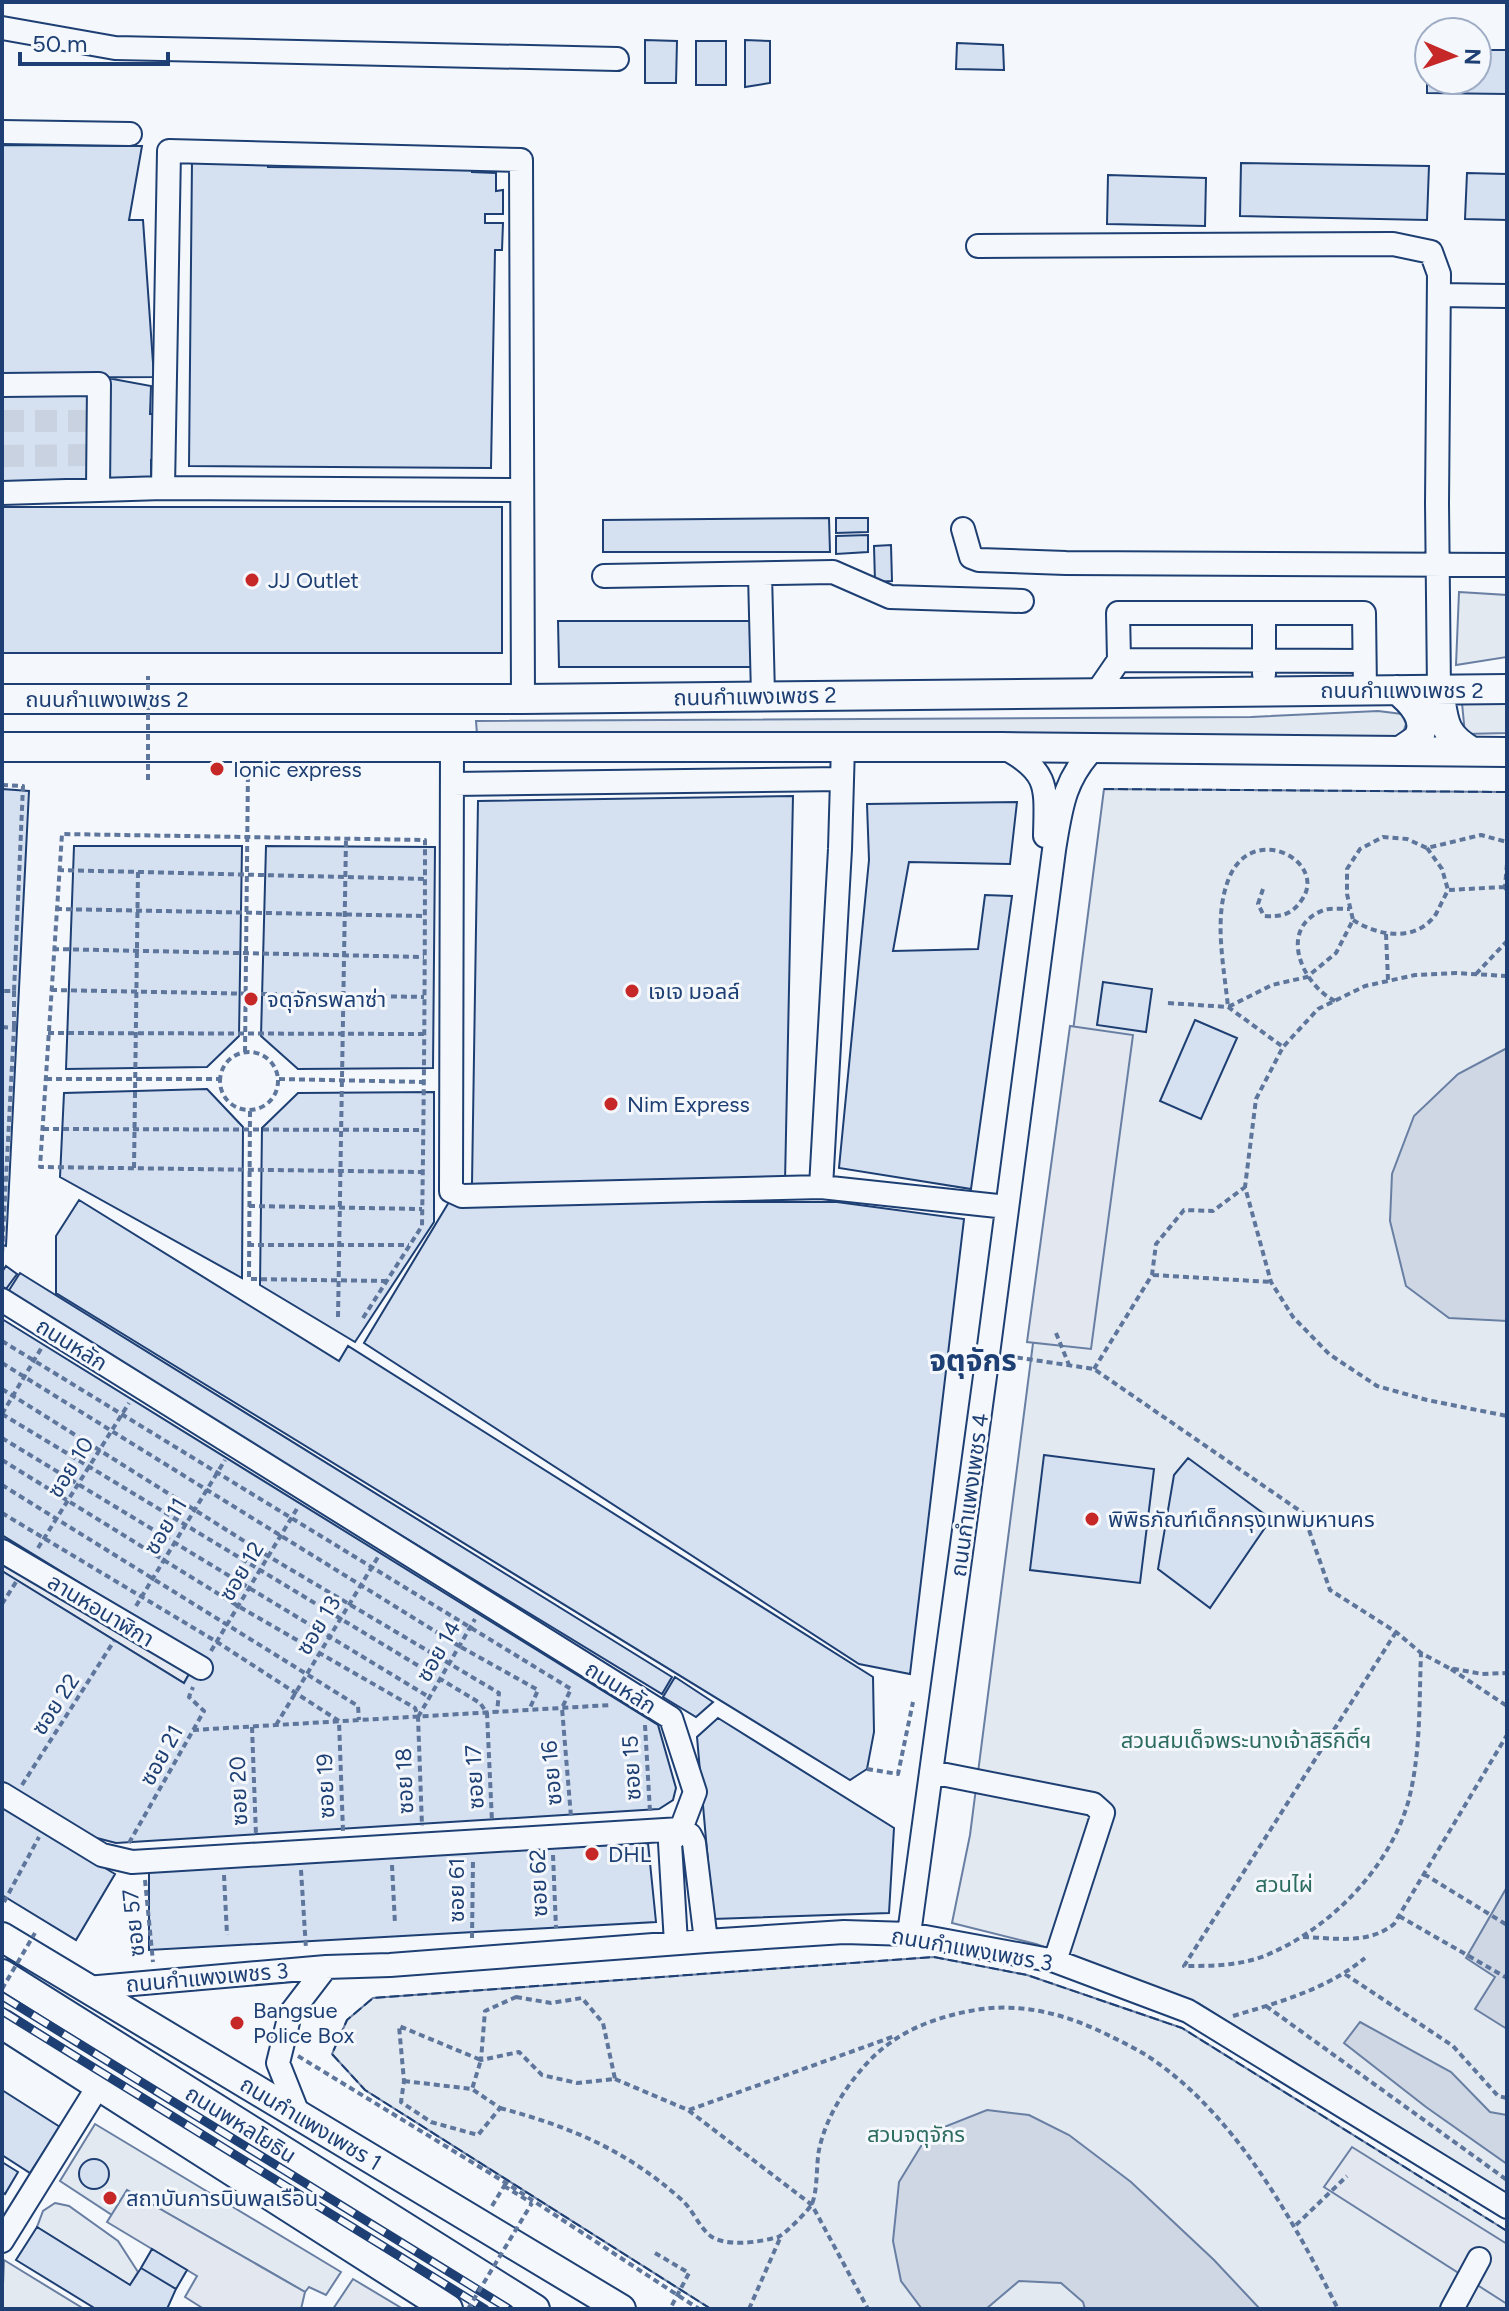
<svg xmlns="http://www.w3.org/2000/svg" width="1509" height="2311" viewBox="0 0 1509 2311" font-family="Figtree,'Noto Sans Thai',sans-serif">
<style>
.green{fill:#e3e9f0;stroke:#687fa3;stroke-width:2}
.parking{fill:#e3e8f0;stroke:#687fa3;stroke-width:2}
.water{fill:#cfd7e4;stroke:#687fa3;stroke-width:2}
.building{fill:#d5e0f0;stroke:#1d3f73;stroke-width:2}
.lines{fill:none;stroke-linecap:round;stroke-linejoin:round}
.minor-tunnel{stroke:#c9d2e0;stroke-width:22;stroke-dasharray:22 11;stroke-linecap:butt}
.minor-casing{stroke:#1d3f73;stroke-width:26}
.major-casing{stroke:#1d3f73;stroke-width:32}
.path{stroke:#5e769c;stroke-width:4;stroke-dasharray:6 4;stroke-linecap:butt}
.minor{stroke:#f4f7fb;stroke-width:22}
.major{stroke:#f4f7fb;stroke-width:28}
.rail-casing{stroke:#1d3f73;stroke-width:9}
.rail{stroke:#f4f7fb;stroke-width:6;stroke-dasharray:18;stroke-linecap:butt}
.path-bridge{stroke:#5e769c;stroke-width:4;stroke-dasharray:6 4;stroke-linecap:butt}
.fence{stroke:#1d3f73;stroke-width:2;stroke-dasharray:10 4;stroke-linecap:butt}
.poi-dot{fill:#c62828;stroke:#f4f7fb;stroke-width:3}
.labels{text-anchor:middle;stroke-width:6;stroke-linejoin:round;paint-order:stroke}
.poi-label{font-size:22px;fill:#1d3f73;stroke:#f4f7fb;text-anchor:start}
.street-label{font-size:22px;fill:#1d3f73;stroke:#f4f7fb}
.park-label{font-size:22px;fill:#2c6c60;stroke:#f4f7fb}
.district-label{font-size:30px;font-weight:bold;fill:#1d3f73;stroke:#f4f7fb}
</style>
<rect width="100%" height="100%" fill="#f4f7fb"/>
<path class="green" d="M1459 592 1507 595V657L1456 665Z
M1507 702V733L1465 734 1462 703Z
M1378 711 1402 714 1406 724 1402 736 1394 740 477 734 476 721 1251 717Z
M1104 789 1507 792V2196L1198 2003 1036 1944 952 1923 970 1835Z
M934 1957 1027 1975 1182 2028 1507 2231V2309H711L365 2090 332 2054 347 2020 373 1998Z
M95 2124 341 2272 326 2295 309 2287 305 2292 127 2190 112 2215 60 2181Z
M55 2203 69 2206 118 2241 138 2272 130 2285 37 2227 43 2211Z
M4 2260 84 2309H2Z"/>
<path class="parking" d="M1070 1026 1133 1035 1091 1349 1027 1342Z
M2 1536 199 1656 184 1683 2 1571Z
M1352 2147 1507 2244V2304L1324 2187Z
M127 2190 305 2292 301 2309H204L185 2297 197 2276 107 2222Z
M353 2279 403 2309H333Z"/>
<path class="water" d="M1507 1048V1321L1449 1318 1406 1286 1390 1221 1392 1174 1414 1116 1458 1074Z
M1507 1887V2029L1475 2009 1495 1977 1466 1958Z
M1360 2022 1451 2072 1490 2112 1507 2115V2164L1426 2107 1344 2043Z
M987 2110 1029 2115 1069 2135 1131 2182 1214 2260 1260 2309H1085L1083 2302 1061 2283 1019 2281 986 2309H922L901 2281 893 2241 899 2182 929 2133Z"/>
<path class="building" d="M645 40 677 41 676 83H645Z
M745 40 770 41V83L745 87Z
M696 41H726V85H696Z
M957 43 1003 45 1004 70 956 69Z
M1427 50 1429 80H1477V50H1507V94L1427 93Z
M2 145 142 146 129 220H143L154 377 2 378Z
M192 160 268 161V167L472 169V172L496 173V191L503 190V214H485V223H503L502 250H495L491 468 189 466Z
M1241 163 1429 166 1427 220 1240 216Z
M1467 173 1507 174V220L1465 219Z
M1108 175 1206 178 1205 226 1107 224Z
M102 377 151 386 150 414H154L158 460H151V484H106Z
M2 389 88 390 89 486H2Z
M2 507H502V653H2Z
M829 518 830 552H603V520Z
M836 518H868V532L836 533Z
M868 535V552L836 554V536Z
M891 545 892 581 875 582 874 546Z
M558 621H751V667H559Z
M2 789 29 791 6 1246 2 1245Z
M793 796 785 1182 472 1184 478 801Z
M1017 802 1010 864 909 862 893 951 978 949 985 895 1012 896 971 1189 839 1168 869 860 867 804Z
M74 846H242L239 1036 207 1067 66 1069Z
M266 846 435 847 433 1068 298 1069 261 1036Z
M1103 982 1152 989 1146 1032 1097 1025Z
M1195 1020 1237 1038 1201 1119 1160 1101Z
M207 1089 243 1127 242 1278 60 1177 64 1093Z
M434 1092V1222L355 1342 260 1285 262 1128 298 1093Z
M79 1200 339 1361 348 1346 873 1677 874 1732 867 1769 850 1780 56 1293V1236Z
M449 1202H837L964 1219 910 1674 859 1664 364 1343Z
M6 1266 17 1274 6 1289 2 1286V1272Z
M20 1273 672 1677 662 1694 6 1295Z
M2 1319 658 1725 676 1788 673 1800 659 1809 116 1843 93 1837 2 1782V1571L184 1683 199 1656 2 1535Z
M1044 1455 1154 1469 1140 1583 1030 1570Z
M1188 1458 1271 1519 1210 1608 1158 1569 1174 1475Z
M675 1677 713 1702 696 1717 663 1697Z
M718 1718 894 1828 889 1913 713 1919 697 1737Z
M2 1807 115 1874 76 1940 2 1895Z
M648 1843 656 1922 149 1950V1869Z
M2 2090 60 2127 30 2173 2 2155Z
M79 2174a15 15 0 1 1 30 0a15 15 0 1 1-30 0Z
M2 2162 18 2172 5 2194 2 2192Z
M37 2227 130 2285 141 2268 176 2289 167 2309H96L16 2260Z
M152 2249 187 2270 176 2289 141 2268Z"/>
<g class="lines">
<path class="minor-tunnel" d="M2 421H98
M2 456 98 455"/>
<g class="minor-casing">
<path id="minor" d="M2 28 115 48 617 59
M2 132 130 134
M978 246 1393 244 1431 252 1439 274 1437 503 1439 690
M1439 295 1507 296
M2 385 99 384 98 490
M163 488 169 151 521 160 523 699
M2 493 163 488 522 490
M963 529 971 557 979 560 1066 563 1507 565
M760 574 763 695
M604 576 833 572 890 597 1022 601
M1119 660 1364 661
M1264 674V613
M1095 695 1119 660 1118 613H1364L1365 690
M452 747 451 1191 462 1196 821 1187 1007 1207
M1003 747C1050 772 1046 787 1045 836
M453 784 842 779
M821 1187 840 849 843 746
M2 1300 671 1718 695 1792 681 1829 132 1862 102 1855 2 1794
M2 1551 201 1668
M931 1772 1093 1804 1103 1813 1055 1961
M909 1934 988 1354 1054 850C1061 807 1064 779 1095 747
M676 1943 670 1843 681 1829 690 1835 694 1843 706 1941
M87 1988 326 1967 390 1965 706 1941 844 1932 909 1934 1055 1961 1188 2011 1507 2207
M299 2116 278 2063 290 2014 326 1967
M2 2241 99 2085
M1452 2309 1479 2259"/>
</g>
<g class="major-casing">
<path id="major" d="M1397 690C1410 700 1431 721 1417 739 1413 743 1405 747 1401 751
M1439 690C1444 720 1442 734 1471 751
M2 699H523L1507 689
M2 747H1002L1507 752
M2 1937 621 2309
M2 1974 535 2309
M2 2024 448 2309"/>
</g>
<path class="path" d="M2 785 23 786 14 991H2
M1427 848 1442 869 1448 890
M1507 864 1505 887 1507 891
M58 870 425 879
M1263 889 1258 904 1264 916C1281 917 1291 915 1301 901 1330 863 1253 820 1229 878 1213 917 1224 966 1228 1007L1272 985 1307 977 1336 953 1353 920 1347 894V869L1360 849 1383 837 1407 839 1427 848 1481 835 1507 842
M56 909 425 916
M1353 920C1378 936 1416 943 1436 914 1440 906 1444 898 1448 890L1505 887
M1386 934 1388 980
M53 949 424 957
M1476 974 1507 941
M1507 976 1456 973 1415 975 1365 986 1318 1009 1283 1047 1256 1099 1245 1187 1271 1282 1293 1317 1329 1354 1377 1386 1427 1400 1507 1416
M51 990 424 997
M14 991V1028
M1335 1001C1301 984 1277 927 1324 910 1331 908 1342 909 1350 909
M1168 1003 1228 1007 1283 1047
M2 1027 14 1028 2 1254
M48 1033 424 1034
M220 1081a29 29 0 1 1 58 0a29 29 0 1 1-58 0Z
M245 1052 248 769
M46 1079H220
M279 1079 423 1082
M250 1111 249 1279 386 1281
M43 1129 423 1130
M134 1168 138 872
M249 1206 422 1209
M248 1245H409
M1153 1275 1271 1282
M338 1317 346 839
M363 1318 422 1226C424 1097 425 968 425 840L62 834 40 1167 423 1172
M1056 1333 1069 1365
M2 1341 571 1689 562 1708 571 1817
M1007 1356 1094 1369 1303 1513 1330 1590 1396 1632 1421 1653 1449 1668 1482 1674 1507 1673
M2 1363 459 1646 538 1690 529 1710
M1094 1369 1152 1275 1156 1244 1184 1210 1213 1211 1245 1187
M2 1389 268 1556 499 1693 497 1712
M2 1414 480 1703 487 1713 492 1822
M2 1414 42 1347
M2 1438 429 1697
M2 1460 238 1606 415 1708 418 1717 422 1826
M2 1485 358 1706 359 1720
M2 1513 217 1642 339 1721 343 1831
M38 1548 129 1403
M2 1604 16 1582
M136 1606 225 1460
M1396 1632 1184 1966C1212 1966 1242 1966 1269 1954 1332 1927 1391 1866 1409 1799 1421 1751 1419 1702 1421 1653
M211 1651 298 1507
M1451 1669 1507 1706
M418 1717 475 1619
M276 1725 378 1557
M645 1725 650 1812
M252 1727 256 1836
M193 1730 611 1705
M867 1769 898 1774 913 1702
M22 1785 114 1641
M129 1843 204 1711 189 1697 193 1687
M553 1855 556 1928
M392 1865 395 1924
M301 1870 306 1949
M1424 1874 1507 1925
M224 1875 227 1935
M145 1880 153 1962
M4 1902 39 1837
M1399 1916 1507 1978
M1303 1937C1335 1938 1368 1945 1394 1924L1507 1735
M472 1938 473 1860
M1345 1974 1453 2046 1498 2096 1507 2098
M516 1997 551 2003 582 1998 603 2023 615 2079 577 2083 542 2075 519 2052 481 2060 485 2011Z
M1266 2006 1507 2180
M1233 2016C1280 2002 1327 1989 1365 1958
M298 2056 506 2183 699 2309
M615 2079 688 2110 812 2205 868 2309
M404 2081 472 2089 500 2108 478 2135 431 2122 401 2102 404 2081 399 2026 481 2060 472 2089
M500 2108C571 2127 626 2150 682 2200 693 2210 700 2229 712 2237 729 2247 760 2242 778 2237 784 2235 809 2210 812 2204 818 2188 816 2166 819 2150 825 2121 842 2092 861 2070 889 2036 927 2019 970 2011 1018 2001 1067 2014 1110 2036 1124 2043 1139 2050 1152 2059 1237 2117 1293 2220 1338 2309
M689 2110 895 2036
M504 2186 532 2203
M492 2206 506 2183
M1296 2225 1347 2176
M655 2253 689 2273 670 2309
M749 2309 781 2236"/>
<use href="#minor" class="minor"/>
<use href="#major" class="major"/>
<g class="rail-casing">
<path id="rail" d="M2 1996 509 2309
M2 2011 485 2309"/>
</g>
<use href="#rail" class="rail"/>
<path class="path-bridge" d="M148 780V676
M2 1989 35 1933
M468 2309 532 2203"/>
<path class="fence" d="M1104 789 1507 792
M711 2309 365 2090 332 2054 347 2020 373 1998 934 1957 1027 1975 1182 2028 1507 2231"/>
</g>
<g class="poi-dot">
<circle cx="252" cy="580" r="8"/>
<circle cx="217" cy="769" r="8"/>
<circle cx="632" cy="991" r="8"/>
<circle cx="251" cy="999" r="8"/>
<circle cx="611" cy="1104" r="8"/>
<circle cx="1092" cy="1519" r="8"/>
<circle cx="592" cy="1854" r="8"/>
<circle cx="237" cy="2023" r="8"/>
<circle cx="110" cy="2198" r="8"/>
</g>
<g class="labels">
<g class="poi-label">
<text x="268" y="588">JJ Outlet</text>
<text x="233" y="777">Ionic express</text>
<text x="648" y="999">เจเจ มอลล์</text>
<text x="267" y="1007">จตุจักรพลาซ่า</text>
<text x="627" y="1112">Nim Express</text>
<text x="1108" y="1527">พิพิธภัณฑ์เด็กกรุงเทพมหานคร</text>
<text x="608" y="1862">DHL</text>
<text x="253" y="2018">Bangsue<tspan x="253" dy="25">Police Box</tspan></text>
<text x="126" y="2206">สถาบันการบินพลเรือน</text>
</g>
<g class="street-label">
<text x="1402" y="698">ถนนกำแพงเพชร 2</text>
<text transform="translate(755 696) rotate(-1)" y="8">ถนนกำแพงเพชร 2</text>
<text x="107" y="707">ถนนกำแพงเพชร 2</text>
<text transform="translate(72 1344) rotate(32)" y="8">ถนนหลัก</text>
<text transform="translate(70 1467) rotate(-58)" y="8">ซอย 10</text>
<text transform="translate(969 1495) rotate(-82)" y="8">ถนนกำแพงเพชร 4</text>
<text transform="translate(165 1526) rotate(-59)" y="8">ซอย 11</text>
<text transform="translate(241 1571) rotate(-59)" y="8">ซอย 12</text>
<text transform="translate(101 1610) rotate(31)" y="8">ลานหอนาฬิกา</text>
<text transform="translate(318 1625) rotate(-59)" y="8">ซอย 13</text>
<text transform="translate(438 1651) rotate(-60)" y="8">ซอย 14</text>
<text transform="translate(621 1687) rotate(32)" y="8">ถนนหลัก</text>
<text transform="translate(55 1704) rotate(-57)" y="8">ซอย 22</text>
<text transform="translate(161 1755) rotate(-61)" y="8">ซอย 21</text>
<text transform="translate(631 1768) rotate(-93)" y="8">ซอย 15</text>
<text transform="translate(551 1773) rotate(-95)" y="8">ซอย 16</text>
<text transform="translate(474 1777) rotate(-93)" y="8">ซอย 17</text>
<text transform="translate(404 1781) rotate(-92)" y="8">ซอย 18</text>
<text transform="translate(325 1786) rotate(-92)" y="8">ซอย 19</text>
<text transform="translate(238 1791) rotate(-92)" y="8">ซอย 20</text>
<text transform="translate(538 1883) rotate(-92)" y="8">ซอย 62</text>
<text transform="translate(456 1890) rotate(-90)" y="8">ซอย 61</text>
<text transform="translate(133 1923) rotate(-96)" y="8">ซอย 57</text>
<text transform="translate(972 1949) rotate(10)" y="8">ถนนกำแพงเพชร 3</text>
<text transform="translate(207 1977) rotate(-5)" y="8">ถนนกำแพงเพชร 3</text>
<text transform="translate(311 2123) rotate(31)" y="8">ถนนกำแพงเพชร 1</text>
<text transform="translate(241 2124) rotate(32)" y="8">ถนนพหลโยธิน</text>
</g>
<g class="park-label">
<text x="1246" y="1748">สวนสมเด็จพระนางเจ้าสิริกิติ์ฯ</text>
<text x="1284" y="1892">สวนไผ่</text>
<text x="916" y="2142">สวนจตุจักร</text>
</g>
<g class="district-label">
<text x="973" y="1371">จตุจักร</text>
</g>
</g>
<rect width="1509" height="2311" fill="none" stroke="#1d3f73" stroke-width="8"/>
<g transform="translate(1453 56) rotate(92)"><circle r="38" fill="#f4f7fb" stroke="#9eadc5" stroke-width="2"/>
<path d="M0-6L14 30L0 20L-14 30Z" fill="#c62828"/>
<text y="-12" font-size="22" font-weight="bold" text-anchor="middle" fill="#1d3f73">N</text>
</g>
<path d="M20 52v12h148v-12" fill="none" stroke="#1d3f73" stroke-width="4"/>
<text x="32" y="52" font-size="24" fill="#1d3f73" stroke="#f4f7fb" stroke-width="6" paint-order="stroke">50 m</text>
</svg>
